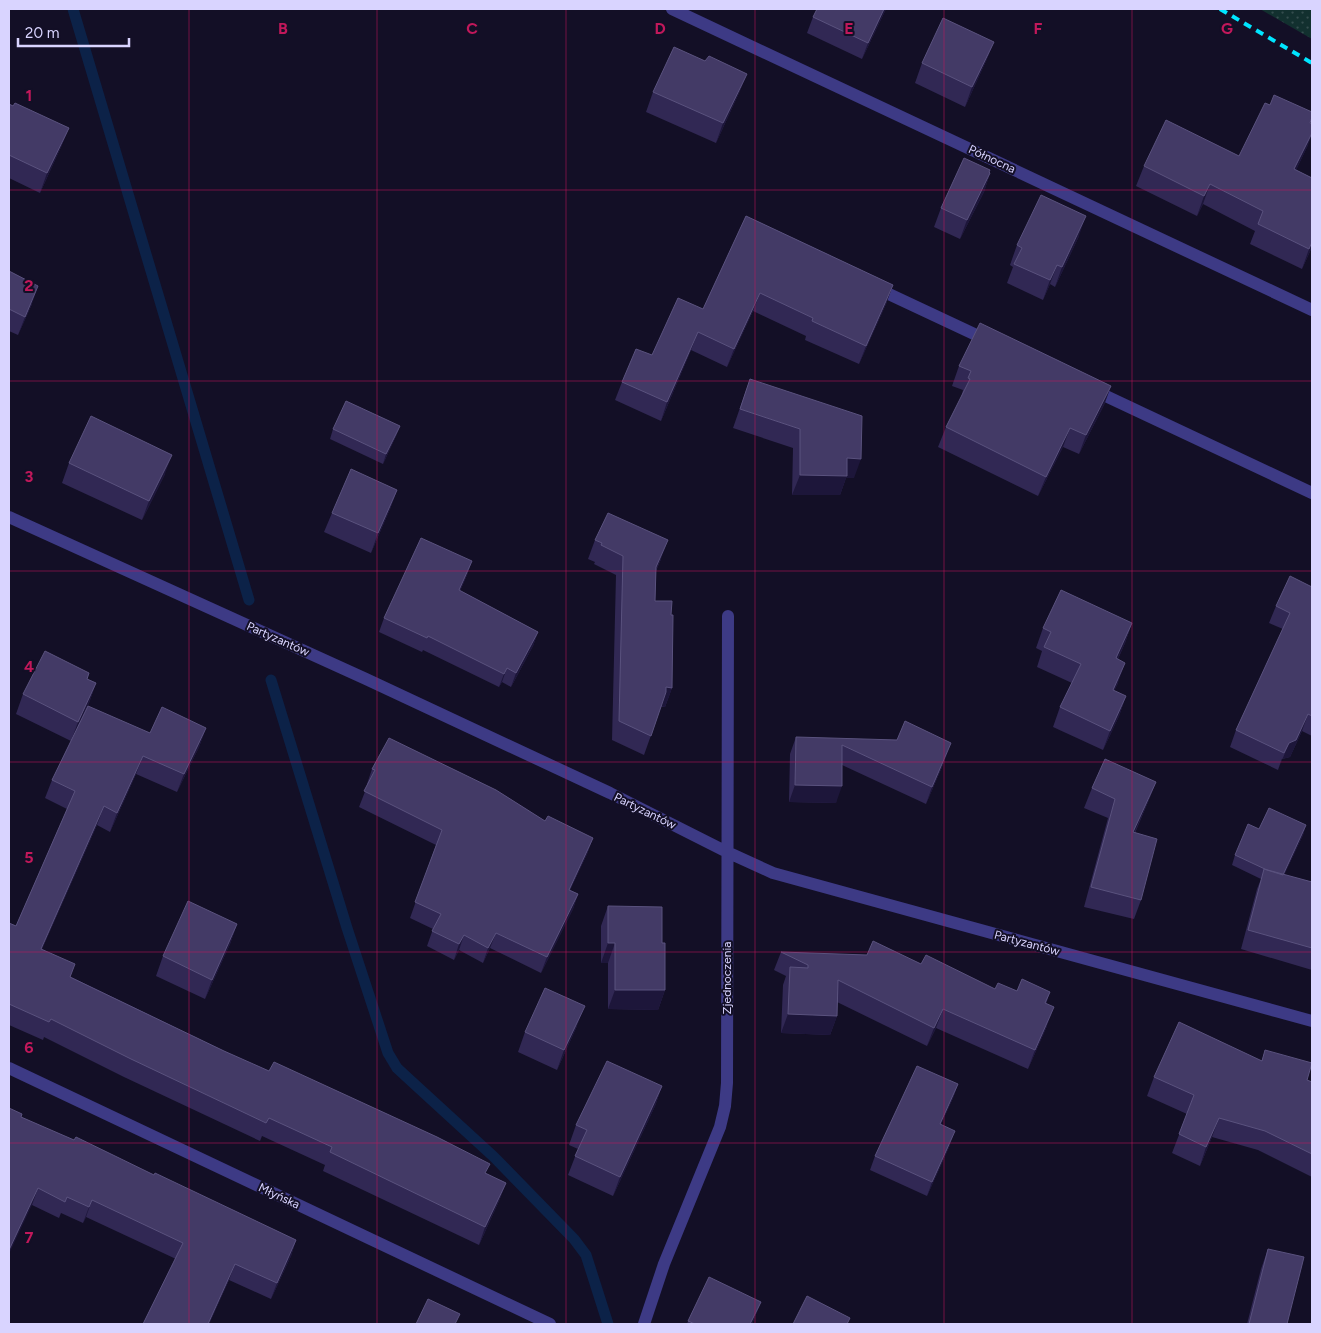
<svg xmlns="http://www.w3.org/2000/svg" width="1321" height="1333" viewBox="0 0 1321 1333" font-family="Figtree,sans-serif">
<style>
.grass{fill:url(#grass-dots)}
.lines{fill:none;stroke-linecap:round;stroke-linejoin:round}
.stream{stroke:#0c2248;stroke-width:11}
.minor{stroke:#3d3a85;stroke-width:12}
.rail{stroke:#00e5ff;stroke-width:4;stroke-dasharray:8 6;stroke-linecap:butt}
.wall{fill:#312854}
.shaded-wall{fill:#1d163a}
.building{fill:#433a66;stroke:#5a527e}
.grid{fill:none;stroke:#c2185b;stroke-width:1;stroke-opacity:0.55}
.labels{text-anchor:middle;stroke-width:4;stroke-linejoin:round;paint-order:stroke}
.street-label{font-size:12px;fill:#d9d4ff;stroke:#130f26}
.grid-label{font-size:16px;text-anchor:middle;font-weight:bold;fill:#c2185b;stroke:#130f26;stroke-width:4;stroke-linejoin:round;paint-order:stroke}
</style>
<defs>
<pattern id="grass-dots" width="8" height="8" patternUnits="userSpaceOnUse" patternTransform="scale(1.25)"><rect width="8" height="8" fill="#12302f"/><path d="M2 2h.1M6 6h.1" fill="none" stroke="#344d4e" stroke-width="1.8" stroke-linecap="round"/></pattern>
</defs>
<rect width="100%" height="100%" fill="#130f26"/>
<path class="grass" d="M1260 9H1312V39Z"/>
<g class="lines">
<path class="stream" d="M73 9 249 600
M271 680 347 928 388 1053 397 1068 410 1080 494 1157 574 1239 586 1255 608 1324"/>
<path class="minor" d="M672 9 1312 310
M876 288 989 341
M1093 390 1312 493
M9 517 366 679 610 793 727 852 773 873 1312 1021
M9 1068 550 1324
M644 1324 664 1264 720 1127 725 1106 727 1083 728 616"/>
<path class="rail" d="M1220 9 1312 63"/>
</g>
<path class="wall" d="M886 9 862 59 807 33 813 17Z
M994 42 986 61 965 107 915 83 922 63Z
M705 61 747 74 739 93 716 143 646 112 653 92Z
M9 104 69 128 61 147 40 193 9 178Z
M1270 105 1312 118 1310 123 1308 145 1296 170 1312 178V247L1302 269 1250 244 1255 231 1203 204 1197 216 1136 186 1144 166 1239 156Z
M989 172 990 173 984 192 960 239 934 227 941 208Z
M746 216 893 285 886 304 859 364 805 340 806 336 753 311 727 367 691 350 661 421 615 400 622 382 703 309Z
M1079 236 1055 287 1050 284 1043 300 1007 283 1013 267 1010 265 1017 245Z
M9 271 32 304 18 335 9 331Z
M959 366 1111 386 1104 405 1079 454 1063 447 1038 496 938 447 946 427 961 398 963 390 952 386Z
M750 379 854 478H846L840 495H792L793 448 733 428Z
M400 426 396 436 383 464 330 439 333 429Z
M69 463 165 474 142 520 62 483Z
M397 490 390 509 371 553 324 532 332 513Z
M595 540 661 559 656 571 655 601 672 688 665 707H661L644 755 612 740 616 575 594 564 595 562 588 559Z
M472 561 467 575 460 591 538 632 533 646 511 687 502 682 499 687 423 650 422 652 379 632 384 618Z
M1312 587V736L1302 731 1290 757 1282 759 1278 770 1230 747 1236 730 1283 629 1269 623 1276 606Z
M1132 623 1125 643 1118 659V683L1114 691 1126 696 1119 716 1103 750 1053 727 1060 707 1072 683 1037 667 1042 651 1036 648 1043 628Z
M89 673 87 679 96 683 89 703 75 733H150L206 728 199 747 177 792 136 774 110 832 97 825 42 949 71 977 224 1051 506 1183 499 1201 479 1245 323 1171 325 1165 262 1136 260 1141 124 1077 44 1037 43 1040 9 1025V923L16 926 67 809 45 798 52 780 71 741 16 714 23 694Z
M796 737 945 760 926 804 842 765 836 803 789 802 790 754Z
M372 769 545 821 593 838 587 854 570 890 578 894 573 909 541 973 490 948 483 963 459 950 454 960 427 946 433 929 410 918 436 845 359 807 368 784H367Z
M1156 782 1148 802 1135 833 1141 900 1134 919 1084 907 1108 818 1084 808 1092 788Z
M1306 825 1303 835 1284 875 1312 882V970L1241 949 1257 889 1261 879 1232 865 1235 855 1259 829Z
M608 906 662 943 665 990 658 1010 608 1009V963H601V926Z
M237 924 230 944 205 999 156 976 163 956Z
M781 952 921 964 995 989 1017 991 1050 992 1046 1004 1047 1026 1028 1069 936 1028 927 1046 837 1002V1016L830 1035 781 1033 783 985 786 976 774 970Z
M577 1026 557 1070 518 1052 525 1032Z
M1265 1050 1307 1080 1312 1082V1177L1258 1150 1212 1137 1200 1166 1172 1153 1187 1114 1147 1096 1154 1077 1262 1060Z
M958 1084 953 1098 941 1124 950 1145 927 1196 870 1170 875 1156Z
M662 1086 655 1106 613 1196 568 1175 578 1149 569 1145 576 1125Z
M21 1117 296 1240 291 1256 271 1299 229 1280 209 1324H143L176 1259 86 1217 83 1223 61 1213 59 1218 32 1205Z
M1268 1249 1287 1324H1247L1261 1269Z
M761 1302 752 1324H687L688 1321Z"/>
<path class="shaded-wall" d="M884 9H886L862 59 868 43Z
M994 42 986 61 965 107 972 87Z
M747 74 739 93 716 143 723 123Z
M69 128 61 147 40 193 47 173Z
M1312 133V135L1308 145 1287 189 1294 169Z
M990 173 984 192 960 239 967 220Z
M1210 184 1203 204 1197 216 1204 196Z
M1086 216 1079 236 1055 287 1062 267Z
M1312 242V247L1302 269 1309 249Z
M1057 265 1050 284 1043 300 1050 280Z
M893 285 886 304 859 364 866 346Z
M38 286 32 304 18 335 25 317Z
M760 293 753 311 727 367 734 349Z
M698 332 691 350 661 421 667 402Z
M1111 386 1104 405 1079 454 1086 435Z
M400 426 396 436 383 464 386 454Z
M1070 428 1063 447 1038 496 1046 477Z
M172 455 165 474 142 520 149 501Z
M847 458 861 459 854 478H846L840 495H792L800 475Z
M397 490 390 509 371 553 378 533Z
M668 540 661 559 649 586 656 567Z
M472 561 467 575 454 604 459 590Z
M1132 623 1125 643 1109 678 1116 658Z
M538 632 533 646 511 687 516 673Z
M1125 663 1118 683 1105 710 1113 690Z
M507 668 502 682 499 687 504 674Z
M96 683 89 703 71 741 78 722Z
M666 687 672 688 665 707 659 706Z
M1126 696 1119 716 1103 750 1110 731Z
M1308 714 1302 731 1290 757 1282 759 1278 770 1289 743Z
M206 728 199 747 177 792 184 774Z
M951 743 945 760 926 804 932 787Z
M143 756 136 774 110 832 117 813Z
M1156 782 1148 802 1126 852 1133 832Z
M795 785 842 786 836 803 789 802Z
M104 806 97 825 34 967 41 949Z
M1306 825 1303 835 1278 888 1282 877Z
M593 838 587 854 563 905 569 890Z
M578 894 573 909 541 973 547 957Z
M237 924 230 944 205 999 212 980Z
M496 933 490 948 483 963 488 948Z
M464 935 459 950 454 960 459 944Z
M608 943H615L608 963H601Z
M615 990H665L658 1010 608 1009Z
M585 1006 577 1026 557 1070 564 1050Z
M1054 1007 1047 1026 1028 1069 1035 1050Z
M943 1009 936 1028 927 1046 934 1028Z
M788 1014 837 1016 830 1035 781 1033Z
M958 1084 953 1098 935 1138 940 1124Z
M662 1086 655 1106 613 1196 620 1177Z
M1219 1118 1212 1137 1200 1166 1206 1147Z
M955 1131 950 1145 927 1196 932 1182Z
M506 1183 499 1201 479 1245 485 1227Z
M38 1188 32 1205 9 1254V1250Z
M92 1200 86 1217 83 1223 89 1207Z
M296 1240 291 1256 271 1299 277 1283Z
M235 1264 229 1280 209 1324H208Z
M761 1302 752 1324H750Z"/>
<path class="building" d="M817 9H884L868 43 813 17Z
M943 18 994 42 972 87 922 63Z
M674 47 705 61 709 56 747 74 723 123 653 92Z
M1274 95 1312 112V117L1310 123 1312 124V133L1294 169 1312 178V242L1309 249 1258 224 1263 211 1210 184 1204 196 1144 166 1166 120 1239 156 1265 103 1270 105Z
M15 103 69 128 47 173 9 155V104L13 106Z
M964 158 990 170 989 172 990 173 967 220 941 208Z
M1041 195 1086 216 1062 267 1057 265 1050 280 1014 264 1022 248 1017 245Z
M746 216 893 285 866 346 812 321 813 318 760 293 734 349 698 332 667 402 622 382 636 349 652 355 678 298 703 309Z
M9 271 38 286 25 317 9 309Z
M980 323 1111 386 1086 435 1070 428 1046 477 946 427 970 379 968 378 971 371 959 366Z
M750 379 862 416 861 459 847 458V476L800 475V429L740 409Z
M346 401 400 426 386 454 333 429Z
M91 416 172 455 149 501 69 463Z
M351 469 397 490 378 533 332 513Z
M608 513 668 540 656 567 655 601H672L671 615H673L672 688 666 687V692L651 736 619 721 623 556 601 545 602 543 595 540Z
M421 538 472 561 459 590 538 632 516 673 507 668 504 674 428 636 427 638 384 618Z
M1290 576 1312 587V716L1308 714 1296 740 1289 743 1284 753 1236 730 1290 613 1276 606Z
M1061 590 1132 623 1116 658 1125 663 1113 690 1126 696 1110 731 1060 707 1081 664 1044 647 1051 632 1043 628Z
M45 651 89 673 87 679 96 683 78 722 23 694Z
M88 706 150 733 162 707 206 728 184 774 143 756 117 813 104 806 41 949 75 964 70 977 224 1051 269 1071 274 1062 437 1137 490 1164 485 1173 506 1183 485 1227 330 1152 332 1147 269 1118 266 1123 131 1059 51 1019 49 1022 9 1004V923L16 926 75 791 52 780Z
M905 721 951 743 932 787 842 745V786L795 785 796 737 897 740Z
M389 738 496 790 545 821 548 816 593 838 569 890 578 894 547 957 496 933 488 948 464 935 459 944 432 931 441 914 415 902 442 830 364 791 375 770 372 769Z
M1105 759 1156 782 1133 832 1157 839 1141 900 1091 887 1115 799 1092 788Z
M1269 808 1306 825 1283 875 1267 870 1235 855 1248 824 1259 829Z
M1264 869 1312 882V948L1248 930Z
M188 901 237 924 212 980 163 956Z
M608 906 662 907V943H665V990H615V943H608Z
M873 941 921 964 926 955 995 989 998 983 1017 991 1022 979 1050 992 1045 1003 1054 1007 1035 1050 943 1009 934 1028 838 980 837 1016 788 1014 790 967 808 968V965L781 952 867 955Z
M545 988 585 1006 564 1050 525 1032Z
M1179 1022 1262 1061 1265 1050 1312 1063 1307 1080 1312 1082V1154L1265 1131 1219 1118 1206 1147 1179 1134 1194 1095 1154 1077Z
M607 1061 662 1086 620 1177 575 1156 587 1130 576 1125Z
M917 1066 958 1084 940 1124 955 1131 932 1182 875 1156Z
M9 1108 22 1114 21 1117 74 1140 76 1137 154 1175 155 1173 296 1240 277 1283 235 1264 208 1324H143L183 1243 92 1200 89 1207 67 1197 65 1202 38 1188 9 1250Z
M1268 1249 1304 1257 1287 1324H1249Z
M709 1277 761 1302 750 1324H695L688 1321Z
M807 1296 850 1318 847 1324H793Z
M428 1299 460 1314 455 1324H416Z"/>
<path class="grid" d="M189 9V1324M377 9V1324M566 9V1324M755 9V1324M944 9V1324M1132 9V1324M9 190H1312M9 381H1312M9 571H1312M9 762H1312M9 952H1312M9 1143H1312"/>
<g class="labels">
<g class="street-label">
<text transform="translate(992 159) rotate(25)" y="4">Północna</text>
<text transform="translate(278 639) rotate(24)" y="4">Partyzantów</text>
<text transform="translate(645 811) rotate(26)" y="4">Partyzantów</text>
<text transform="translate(1027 943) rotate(15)" y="4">Partyzantów</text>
<text transform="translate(727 978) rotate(-90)" y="4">Zjednoczenia</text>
<text transform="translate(279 1196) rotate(25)" y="4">Młyńska</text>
</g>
</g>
<g class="grid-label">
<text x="283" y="34">B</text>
<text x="472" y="34">C</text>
<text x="660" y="34">D</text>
<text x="849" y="34">E</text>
<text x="1038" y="34">F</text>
<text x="1227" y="34">G</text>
<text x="29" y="101">1</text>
<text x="29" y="291">2</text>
<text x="29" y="482">3</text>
<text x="29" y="672">4</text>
<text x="29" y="863">5</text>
<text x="29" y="1053">6</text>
<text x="29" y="1243">7</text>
</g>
<rect width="1321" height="1333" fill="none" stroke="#d9d4ff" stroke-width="20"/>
<path d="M18 38v8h111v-8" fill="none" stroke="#d9d4ff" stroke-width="2.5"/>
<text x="25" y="38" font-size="15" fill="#d9d4ff" stroke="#130f26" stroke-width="4" paint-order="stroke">20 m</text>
</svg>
